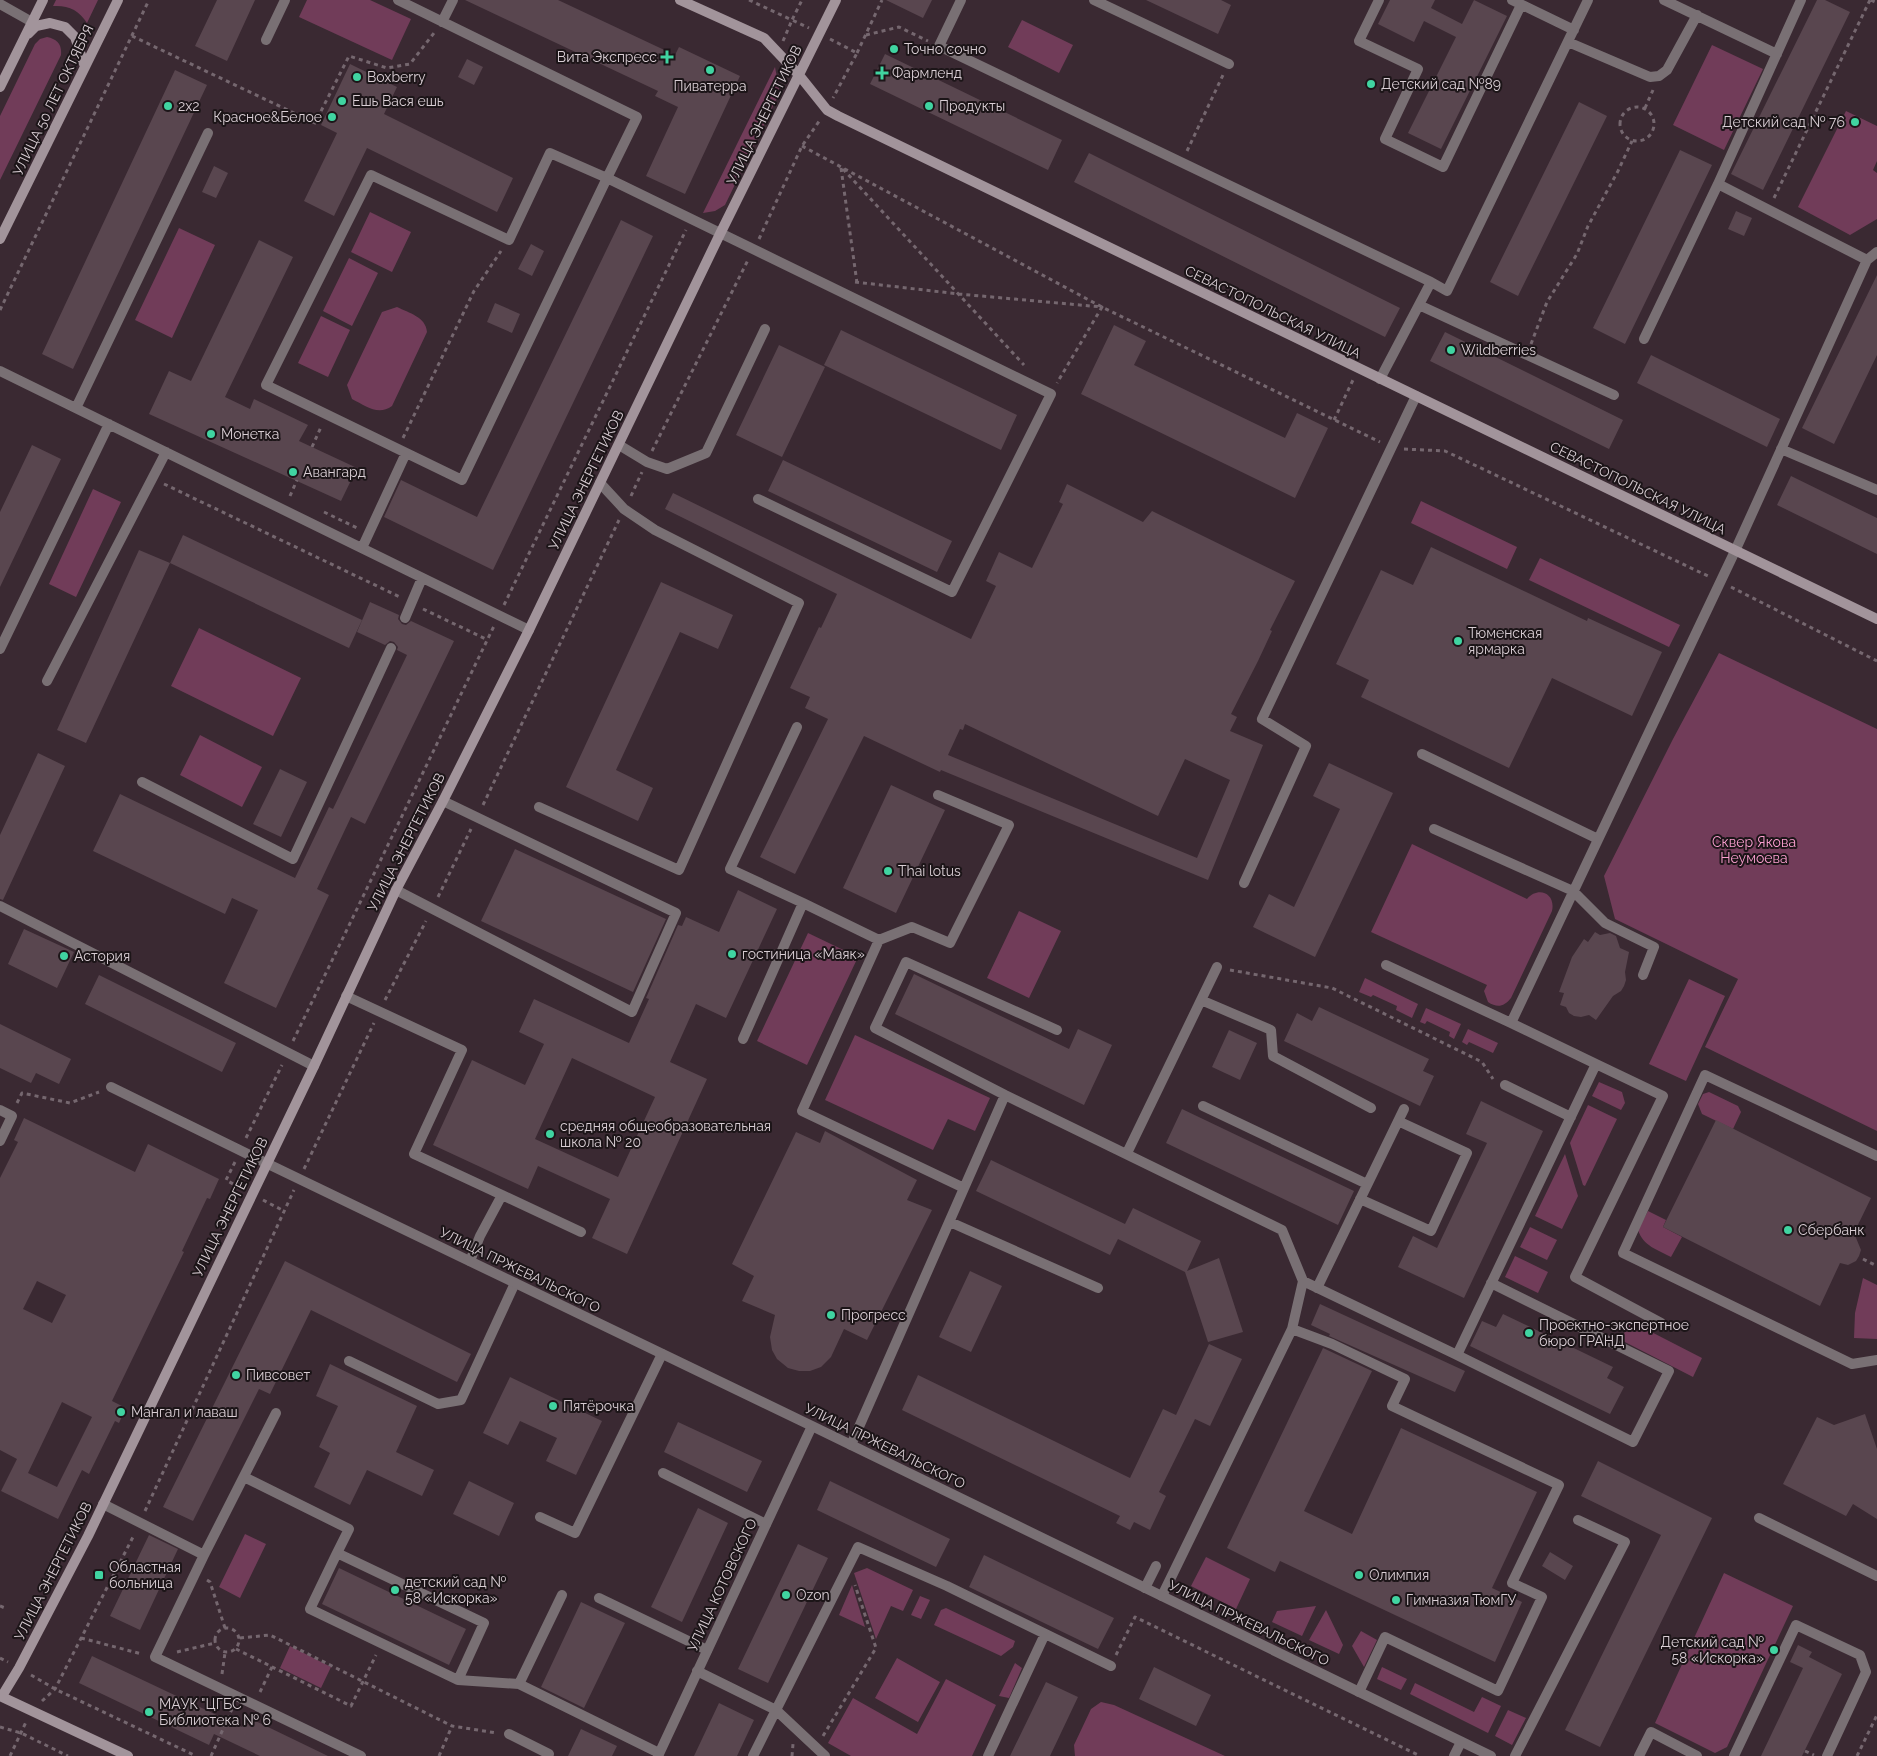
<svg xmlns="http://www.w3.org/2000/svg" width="1877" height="1756" viewBox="0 0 1877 1756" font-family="Raleway,sans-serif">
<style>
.green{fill:#713c59}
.building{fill:#59464f;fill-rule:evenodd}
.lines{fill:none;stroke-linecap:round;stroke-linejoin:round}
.path{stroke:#75676f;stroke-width:3;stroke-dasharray:4 4;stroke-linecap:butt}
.lane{stroke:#797074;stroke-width:10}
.street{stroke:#797074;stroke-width:10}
.secondary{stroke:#a2949b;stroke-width:10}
.poi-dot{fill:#40d4a1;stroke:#1c1518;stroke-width:2}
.labels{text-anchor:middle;stroke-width:4;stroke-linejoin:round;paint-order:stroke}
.poi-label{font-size:14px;fill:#d9ced4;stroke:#1c1518;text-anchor:start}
.street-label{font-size:14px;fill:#d9ced4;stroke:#1c1518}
.park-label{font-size:14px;fill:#fb9fd0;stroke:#1c1518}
</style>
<rect width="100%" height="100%" fill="#3a2932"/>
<path class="green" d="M56 0H98L87 23C79 10 68 5 53 6Z
M307 0H370L411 19 392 60 299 17Z
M1022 20 1073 45 1059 73 1008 47Z
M47 37C57 39 62 44 61 55L0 180V116L35 44 40 39Z
M1712 45 1763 69 1724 150 1673 125Z
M775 67 779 88 777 98 725 205 715 211 703 213Z
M1846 111 1877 126V161L1873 170 1877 173V219L1850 235 1798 207Z
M370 212 411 232 392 272 351 252Z
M179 228 215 245 172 338 135 320Z
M349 258 378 273 352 326 323 311Z
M397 307C409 313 426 317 427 332L392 406C378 416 366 406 352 399L347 385 382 312Z
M321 316 350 330 328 377 298 363Z
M93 489 121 502 76 597 49 584Z
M1421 501 1517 547 1507 569 1411 523Z
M1540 558 1680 625 1669 647 1529 580Z
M199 628 301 678 273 736 171 686Z
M1719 653 1877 729V1131L1705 1047 1738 979 1615 919 1604 876 1673 739Z
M200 735 262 767 242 807 180 775Z
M1412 844 1527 899C1538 886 1556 893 1552 911L1511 998C1504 1007 1497 1008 1488 1002L1484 991 1487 985 1371 932Z
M1019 911 1061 931 1029 998 987 978Z
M808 933 858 957 807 1065 757 1041Z
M1365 978 1418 1004 1412 1018 1396 1010 1397 1006 1373 995 1371 997 1359 992Z
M1689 979 1725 996 1686 1081 1649 1064Z
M1426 1008 1461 1024 1454 1039 1449 1036 1450 1032 1427 1021 1425 1024 1420 1022Z
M1468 1029 1498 1043 1493 1053 1469 1042 1467 1045 1462 1042Z
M855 1035 990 1098 975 1131 948 1119 933 1150 825 1100Z
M1599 1082 1622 1092 1625 1103 1621 1110 1592 1096Z
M1709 1092 1738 1106 1741 1112 1733 1129 1702 1114 1698 1104 1703 1094Z
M1588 1105 1617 1119 1585 1186 1583 1185 1570 1143Z
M1565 1154 1578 1196 1562 1229 1535 1216Z
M1648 1211 1666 1220 1663 1227 1682 1237 1671 1257C1658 1250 1643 1246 1638 1230Z
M1530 1227 1557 1240 1547 1260 1520 1247Z
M1515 1256 1548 1272 1538 1293 1505 1277Z
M1863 1278 1877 1285V1339L1854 1338 1855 1313Z
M1630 1321 1702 1358 1693 1377 1621 1340Z
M245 1534 266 1544 240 1598 219 1587Z
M1206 1557 1250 1579 1236 1609 1191 1586Z
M867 1568 913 1590 903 1611 891 1606 876 1639 854 1573Z
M1724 1573 1793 1606 1727 1747 1715 1753 1655 1723Z
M852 1585 865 1627 839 1615Z
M920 1596 930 1600 921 1619 911 1615Z
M1316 1606 1302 1636 1272 1622 1277 1611Z
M946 1608 1015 1641 1013 1647 1001 1656 934 1625 941 1610Z
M1326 1610 1343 1645 1339 1654 1309 1640Z
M1361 1631 1377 1640 1364 1667 1352 1646Z
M290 1646 331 1667 321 1688 280 1668Z
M897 1658 940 1682 918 1722 875 1698Z
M1015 1663 1022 1668 1009 1698 999 1696Z
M1382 1667 1407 1679 1401 1690 1377 1679Z
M946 1679 996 1705 972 1756H851L828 1743 853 1698 917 1734Z
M1415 1683 1474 1712 1482 1697 1501 1706 1488 1733 1410 1694Z
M1101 1702 1114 1705 1225 1756H1075L1074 1745 1091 1709Z
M1508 1710 1526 1718 1512 1745 1495 1736Z"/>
<path class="building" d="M217 0H255L227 61 195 46Z
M465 0H558L675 55 679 47 740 76 685 194 646 176 678 107 655 96 658 91Z
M886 0H932L923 18Z
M1146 0H1221L1231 5 1218 34Z
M1390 0H1435L1431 8 1462 24 1474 0 1507 16 1441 149 1408 133 1456 37 1424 21 1414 42 1378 24Z
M1817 0H1825L1850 12 1763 190 1731 174Z
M885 54 1062 140 1048 170 870 84Z
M467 59 483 67 474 85 458 77Z
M350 64 397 87 384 114 513 178 497 212 367 148 334 216 304 201 337 133 321 125Z
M175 70 207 85 73 369 42 354Z
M1579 102 1607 116 1518 296 1490 282Z
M1680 150 1712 165 1625 344 1593 328Z
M1089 153 1400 308 1385 337 1074 182Z
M214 166 228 173 216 198 202 192Z
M1736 211 1752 218 1744 236 1728 229Z
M621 220 653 236 493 570 384 517 401 480 477 517Z
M259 240 293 257 225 397 250 409 254 399 308 425 299 441 357 468 341 501 149 414 169 371 191 381Z
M531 244 544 251 532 276 518 269Z
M1877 275V355L1834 444 1802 428Z
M495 303 520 314 512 333 487 322Z
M1114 325 1146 341 1134 365 1285 438 1297 413 1328 428 1295 498 1081 394Z
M841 330 1017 415 1001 450 824 365Z
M1445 332 1623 420 1609 449 1430 361Z
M779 345 825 367 782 457 736 435Z
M1651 355 1780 419 1767 447 1637 383Z
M32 445 61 459 0 587V512Z
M783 460 952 541 937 572 768 491Z
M1791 476 1877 518V554L1777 505Z
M1067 484 1143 522 1152 511 1295 581 1270 630 1272 631 1258 661 1231 714 1237 717 1230 731 1263 745 1208 880 941 770 940 772 864 736 795 874 760 857 828 719 805 708 810 697 790 688 819 627 821 628 837 594 665 509 673 493 971 639 996 586 986 581 999 552 1032 568 1063 504 1059 502ZM965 724 1158 816 1185 759 1230 780 1197 858 948 755 960 729 963 730Z
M183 535 362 620 349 648 170 563Z
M1431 547 1587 621 1588 618 1662 652 1632 716 1552 678 1509 768 1361 697 1369 680 1336 664 1381 570 1413 585Z
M139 550 170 563 86 743 57 730Z
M661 582 733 615 718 649 680 632 616 770 653 788 638 821 566 787Z
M370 602 399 615 398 619 402 624 406 625 411 621 454 641 365 824 351 817 317 889 329 895 276 1008 224 983 258 910 232 898 225 914 93 851 120 794 295 878 329 807 333 809 407 655 397 650 398 647 394 642 390 641 385 645 357 632Z
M38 753 65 766 3 900 0 899V835Z
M1329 763 1393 793 1315 957 1253 927 1269 894 1294 907 1340 809 1313 796Z
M280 769 307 782 281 837 253 824Z
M891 785 945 810 896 913 843 888Z
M515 849 666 919 633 992 481 921Z
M738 890 777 909 726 1018 696 1004 670 1062 707 1079 627 1254 592 1238 610 1199 538 1166 528 1189 433 1145 472 1060 525 1085 544 1044 519 1032 534 999 629 1043 649 999 646 998 678 925 682 926 686 917 719 932ZM572 1058 655 1097 618 1177 535 1139Z
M24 929 74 952 57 988 8 964Z
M1595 932 1600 935 1610 933 1616 936 1620 948 1629 952 1625 972 1626 980 1624 986 1621 991 1613 996 1596 1020 1589 1015 1581 1017 1574 1016 1569 1013 1566 1007 1560 1005 1564 993 1559 992 1572 957 1584 939 1588 942Z
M914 974 1069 1049 1078 1029 1112 1045 1084 1105 895 1014Z
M99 975 236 1043 222 1072 85 1004Z
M1319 1007 1429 1059 1423 1071 1434 1076 1420 1106 1284 1041 1297 1013 1312 1021Z
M0 1024 71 1059 59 1084 36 1073 31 1083 0 1068Z
M1229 1030 1257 1043 1240 1080 1212 1067Z
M1481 1101 1543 1131 1464 1298 1398 1267 1413 1236 1437 1248 1487 1143 1466 1134Z
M1182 1109 1354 1191 1338 1225 1166 1143Z
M24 1118 135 1172 148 1144 219 1179 210 1199 207 1198 182 1251 184 1252 112 1401 126 1408 119 1423 115 1421 89 1474 82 1470 58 1519 1 1491 17 1459 0 1450V1178L18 1142 14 1140ZM37 1281 66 1295 52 1323 23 1309ZM62 1402 92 1417 57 1487 28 1473Z
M1716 1120 1871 1198 1854 1233 1861 1250 1859 1256 1856 1261 1848 1265 1840 1263 1820 1306 1663 1227Z
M825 1131 917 1180 907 1200 932 1210 867 1340 844 1329 831 1357 821 1367 810 1371H799L788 1368 777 1359 772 1350 770 1337 775 1315 742 1301 754 1276 732 1264 796 1132 820 1143Z
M991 1160 1125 1224 1133 1208 1201 1241 1187 1271 1219 1258 1243 1332 1208 1342 1185 1272 1118 1239 1110 1255 976 1191Z
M285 1261 471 1354 457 1382 311 1310 270 1394 259 1389 193 1521 163 1507Z
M970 1271 1002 1286 971 1352 939 1337Z
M1320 1304 1465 1371 1455 1392 1329 1336 1330 1334 1311 1325Z
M1503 1314 1613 1367 1607 1378 1624 1387 1610 1414 1470 1346 1482 1321 1496 1327Z
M1209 1344 1242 1359 1210 1426 1195 1419 1159 1492 1166 1496 1150 1530 1134 1522 1130 1530 1116 1523 1120 1516 902 1410 918 1375 1130 1478 1163 1409 1176 1415Z
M1323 1348 1372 1371 1304 1511 1352 1534 1401 1428 1537 1492 1492 1588 1522 1602 1495 1662 1280 1561 1275 1572 1227 1548Z
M330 1364 417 1406 396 1452 434 1470 422 1496 367 1470 350 1505 314 1487 330 1453 319 1447 338 1406 316 1396Z
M510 1377 602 1421 576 1475 546 1461 557 1438 520 1421 508 1445 483 1433Z
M1865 1414 1877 1449V1519L1853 1504 1846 1516 1783 1484 1817 1417 1834 1425Z
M678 1422 762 1461 747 1492 664 1452Z
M1598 1461 1712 1518 1600 1747 1565 1730 1661 1535 1581 1496Z
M469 1481 514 1503 499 1536 453 1514Z
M830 1481 950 1539 936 1567 817 1510Z
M698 1508 728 1523 682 1622 651 1607Z
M149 1535 178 1549 140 1630 110 1616Z
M798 1544 828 1558 768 1683 738 1669Z
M1550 1552 1573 1566 1565 1580 1542 1566Z
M984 1555 1114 1618 1098 1649 969 1587Z
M339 1568 466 1629 449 1665 322 1604Z
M581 1602 625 1623 584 1708 541 1687Z
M1798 1645 1812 1652 1809 1657 1842 1674 1802 1756H1761L1803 1668 1790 1662Z
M92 1656 242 1727 247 1717 328 1756H260L214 1734 209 1745 79 1683Z
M1154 1667 1211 1695 1196 1726 1139 1699Z
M1046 1682 1078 1697 1050 1756H1010Z
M719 1703 754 1720 737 1756H694Z
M581 1729 617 1746 612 1756H568Z"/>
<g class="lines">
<path class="path" d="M749 0 792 20 802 0
M1871 0 1877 3
M866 35 899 27 928 41
M132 36 315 123 349 56 387 68 410 64 434 33
M830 39 857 53 833 98
M783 41 792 20 809 28
M857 53 882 0
M1620 124a17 17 0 1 1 34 0a17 17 0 1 1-34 0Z
M1645 108 1653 90
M802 146 1102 307 1380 442
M1187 151 1223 75
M841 168 857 283
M843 169 1024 365
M1774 198 1870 0
M759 239 802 146 820 120
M855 282 959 294 1102 307 1057 383
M0 310 149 0
M1531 344 1547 302 1577 254 1588 226 1618 171 1632 141
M1334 420 1353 380
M403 438 474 291 501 251
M312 447 321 427
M1404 449 1445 451 1710 577
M652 451 748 260
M164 484 400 597
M290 496 297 480
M631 496 642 472
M324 512 357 528
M1731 587 1877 661
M504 605 686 230
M423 609 488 640
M483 805 619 520
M438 897 471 829
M1230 970 1332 988 1482 1062 1493 1079
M385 1000 426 921
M293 1041 494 626
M17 1103 22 1093 70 1103 99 1092
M246 1138 282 1065
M235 1162 226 1180 242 1189
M304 1169 374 1023
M263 1200 284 1211
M1863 1259 1877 1266
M145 1511 294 1190
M207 1580 210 1582 225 1628
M0 1606 5 1608
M215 1640a12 12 0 1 1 24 0a12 12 0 1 1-24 0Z
M81 1638 142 1654
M240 1638 270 1635 452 1726 497 1733
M236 1649 351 1706 376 1655
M177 1652 215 1643
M1116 1655 1135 1617 1420 1756
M0 1658 8 1662
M222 1674 225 1653
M31 1675 55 1689 196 1756
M260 1692 272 1667
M42 1701 55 1689 134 1535
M0 1727 21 1733 68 1756
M823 1736 876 1648 855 1585
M1805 1751 1814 1755
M10 1756 26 1722
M211 1756 232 1709
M439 1756 452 1726
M792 1756 793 1744
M1857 1756 1877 1715"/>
<path class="lane" d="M398 0 637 117 607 178 1051 394 952 592 758 499
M961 0 939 46 1431 282 1380 379
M1094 0 1229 64
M1379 0 1359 41 1418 69 1385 139 1443 167 1521 5
M1512 0 1574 30
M1664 0 1777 54
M0 4 32 22
M442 22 453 0
M266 40 285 0
M1568 42 1650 77 1659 76 1667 70 1697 15
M550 153 607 178 462 480 266 385 371 175 509 240Z
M1718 184 1801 0
M1431 282 1447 291 1588 0
M1419 305 1614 395
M1644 339 1718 184 1867 260
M0 371 529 630
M76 408 208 133
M619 445 647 462 667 469 706 453 765 329
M1781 449 1877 490
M362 548 406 453
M405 618 422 578
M0 649 109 424
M47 681 166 452
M797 727 730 869 803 903
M1422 754 1598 839
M142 782 293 859 391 648
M539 807 679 870 799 603 655 530 624 509 600 483
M1434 829 1573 891 1605 923 1654 947 1643 975
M1244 883 1306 746 1262 719 1416 396
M396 890 632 1012 676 913 443 801
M0 906 314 1066
M879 940 912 927 950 943 1009 825 938 795
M1386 965 1511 1023
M346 996 462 1050 414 1154 502 1195 480 1236 470 1261
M1201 1000 1271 1030 1273 1056 1371 1108
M1057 1030 906 962 875 1028 1005 1095 1282 1230 1303 1281
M743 1039 803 903 879 940 802 1111 964 1188
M1596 1064 1663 1096 1575 1277 1661 1323
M1505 1085 1571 1117
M111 1087 266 1163
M1203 1106 1367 1184
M0 1110 12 1116 0 1141
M1127 1153 1217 967
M1877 1156 1705 1075 1623 1253 1852 1364 1877 1360
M502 1195 581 1232
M1360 1199 1431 1231 1467 1153 1398 1121
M950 1222 1098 1288
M1317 1288 1404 1109
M1292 1329 1332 1344 1405 1379 1392 1406 1559 1485 1512 1583 1542 1597 1498 1691 1385 1637 1359 1692
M1457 1355 1633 1442 1669 1371 1491 1283
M349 1361 438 1404 461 1400 515 1283
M276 1413 204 1555 155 1657 361 1756
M851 1445 1005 1095
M663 1473 766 1524
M244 1477 349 1529 337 1553
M103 1504 204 1555
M540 1517 575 1533 662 1354
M1759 1518 1877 1576
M337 1553 484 1623 458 1680 310 1609Z
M1145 1588 1156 1566
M562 1595 519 1684 659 1753
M1162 1596 1292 1329 1303 1281 1457 1355 1596 1064 1511 1023 1735 551 1867 260 1877 252
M599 1598 707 1650
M697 1671 776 1710 858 1547 947 1586 1111 1666
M458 1680 519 1684
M509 1734 549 1754 548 1756
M753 1756 776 1710 825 1756
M988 1756 1045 1634
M1454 1756 1461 1742
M1515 1756 1625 1542 1578 1520
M1639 1756 1651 1732 1697 1756
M1734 1756 1796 1625 1860 1655 1866 1672 1827 1756"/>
<path class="street" d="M266 1163 812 1426 1491 1756
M658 1756 812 1426"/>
<path class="secondary" d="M680 0 764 38 799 75 827 110 838 116 1877 619
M28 34 36 26 50 23 65 27 75 37 85 67
M0 87 43 0
M0 239 118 0
M0 1696 128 1756
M2 1696 19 1668 88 1536 314 1066 396 890 443 801 529 630 720 234 836 0"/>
</g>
<g class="poi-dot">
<circle cx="894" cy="49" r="5"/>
<path d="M664.5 49.5h5v5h5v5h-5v5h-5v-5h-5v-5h5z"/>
<circle cx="710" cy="70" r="5"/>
<path d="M879.5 65.5h5v5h5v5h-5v5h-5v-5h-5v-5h5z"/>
<circle cx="357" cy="77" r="5"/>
<circle cx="1371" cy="84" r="5"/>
<circle cx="342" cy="101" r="5"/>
<circle cx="168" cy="106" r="5"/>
<circle cx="929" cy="106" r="5"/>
<circle cx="332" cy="117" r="5"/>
<circle cx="1855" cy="122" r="5"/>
<circle cx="1451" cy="350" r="5"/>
<circle cx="211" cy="434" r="5"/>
<circle cx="293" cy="472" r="5"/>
<circle cx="1458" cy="641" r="5"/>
<circle cx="888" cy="871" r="5"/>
<circle cx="732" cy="954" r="5"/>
<circle cx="64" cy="956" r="5"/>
<circle cx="550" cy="1134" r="5"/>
<circle cx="1788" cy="1230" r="5"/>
<circle cx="831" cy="1315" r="5"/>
<circle cx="1529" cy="1333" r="5"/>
<circle cx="236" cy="1375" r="5"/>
<circle cx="553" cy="1406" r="5"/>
<circle cx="121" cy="1412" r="5"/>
<rect x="94" y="1570" width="10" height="10" rx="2.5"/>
<circle cx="1359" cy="1575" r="5"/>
<circle cx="395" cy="1590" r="5"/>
<circle cx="786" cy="1595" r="5"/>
<circle cx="1396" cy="1600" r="5"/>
<circle cx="1774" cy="1650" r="5"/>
<circle cx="149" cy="1712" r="5"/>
</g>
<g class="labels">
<g class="poi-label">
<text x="904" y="54">Точно сочно</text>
<text x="657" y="62" text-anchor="end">Вита Экспресс</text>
<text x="892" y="78">Фармленд</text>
<text x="367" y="82">Boxberry</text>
<text x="1381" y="89">Детский сад №89</text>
<text x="710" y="91" text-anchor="middle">Пиватерра</text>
<text x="352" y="106">Ешь Вася ешь</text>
<text x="178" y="111">2х2</text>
<text x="939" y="111">Продукты</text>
<text x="322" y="122" text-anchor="end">Красное&amp;Белое</text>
<text x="1845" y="127" text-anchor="end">Детский сад № 76</text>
<text x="1461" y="355">Wildberries</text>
<text x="221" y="439">Монетка</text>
<text x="303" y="477">Авангард</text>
<text x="1468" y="638">Тюменская<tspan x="1468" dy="16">ярмарка</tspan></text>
<text x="898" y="876">Thai lotus</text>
<text x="742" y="959">гостиница «Маяк»</text>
<text x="74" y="961">Астория</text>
<text x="560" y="1131">средняя общеобразовательная<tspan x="560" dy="16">школа № 20</tspan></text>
<text x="1798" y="1235">Сбербанк</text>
<text x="841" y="1320">Прогресс</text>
<text x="1539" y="1330">Проектно-экспертное<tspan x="1539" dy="16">бюро ГРАНД</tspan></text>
<text x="246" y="1380">Пивсовет</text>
<text x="563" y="1411">Пятёрочка</text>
<text x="131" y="1417">Мангал и лаваш</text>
<text x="109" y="1572">Областная<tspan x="109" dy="16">больница</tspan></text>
<text x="1369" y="1580">Олимпия</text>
<text x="405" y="1587">детский сад №<tspan x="405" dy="16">58 «Искорка»</tspan></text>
<text x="796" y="1600">Ozon</text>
<text x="1406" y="1605">Гимназия ТюмГУ</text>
<text x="1764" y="1647" text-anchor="end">Детский сад №<tspan x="1764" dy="16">58 «Искорка»</tspan></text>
<text x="159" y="1709">МАУК "ЦГБС"<tspan x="159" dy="16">Библиотека № 6</tspan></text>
</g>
<g class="street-label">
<text transform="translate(53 100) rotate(-64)" y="5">УЛИЦА 50 ЛЕТ ОКТЯБРЯ</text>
<text transform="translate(764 115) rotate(-64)" y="5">УЛИЦА ЭНЕРГЕТИКОВ</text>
<text transform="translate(1273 312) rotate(26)" y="5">СЕВАСТОПОЛЬСКАЯ УЛИЦА</text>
<text transform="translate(586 480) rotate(-64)" y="5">УЛИЦА ЭНЕРГЕТИКОВ</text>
<text transform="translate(1638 488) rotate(26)" y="5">СЕВАСТОПОЛЬСКАЯ УЛИЦА</text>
<text transform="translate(406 842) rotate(-63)" y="5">УЛИЦА ЭНЕРГЕТИКОВ</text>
<text transform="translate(230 1207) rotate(-64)" y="5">УЛИЦА ЭНЕРГЕТИКОВ</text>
<text transform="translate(520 1270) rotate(26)" y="5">УЛИЦА ПРЖЕВАЛЬСКОГО</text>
<text transform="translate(885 1446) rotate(26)" y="5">УЛИЦА ПРЖЕВАЛЬСКОГО</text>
<text transform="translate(53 1571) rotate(-63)" y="5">УЛИЦА ЭНЕРГЕТИКОВ</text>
<text transform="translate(722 1585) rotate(-65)" y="5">УЛИЦА КОТОВСКОГО</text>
<text transform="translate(1249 1623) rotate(26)" y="5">УЛИЦА ПРЖЕВАЛЬСКОГО</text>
</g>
<g class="park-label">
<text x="1754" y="847">Сквер Якова<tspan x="1754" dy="16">Неумоева</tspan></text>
</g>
</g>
</svg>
